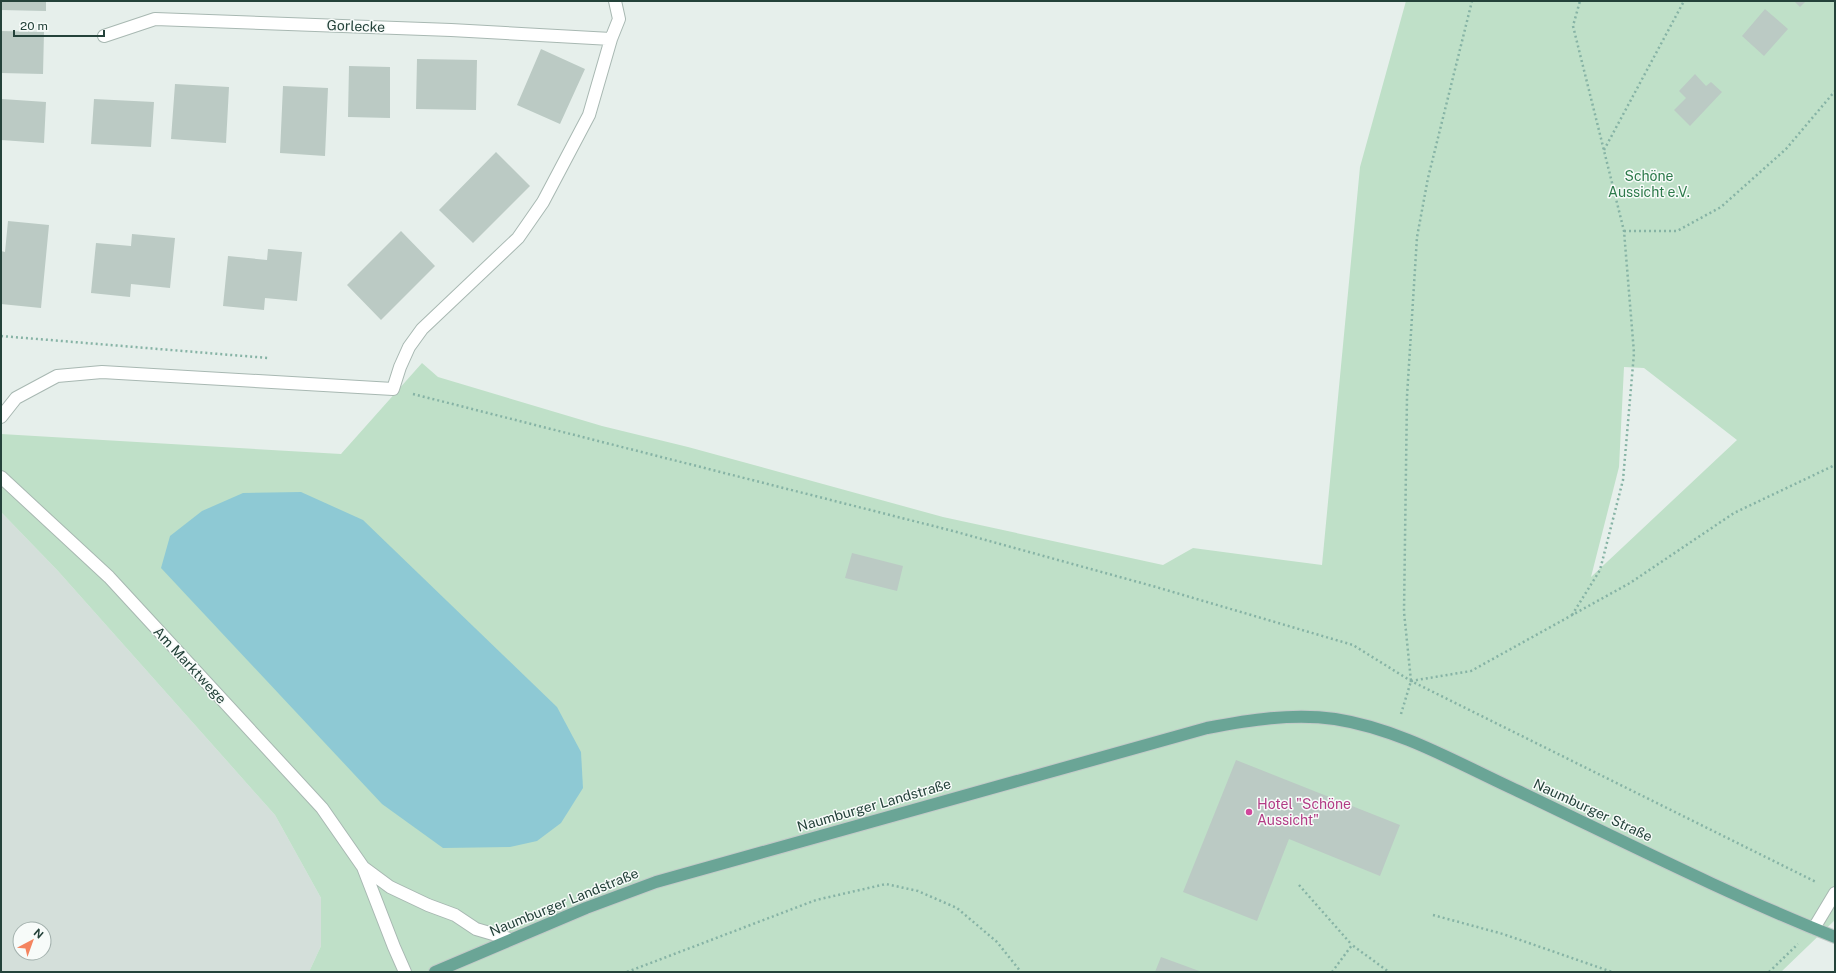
<svg xmlns="http://www.w3.org/2000/svg" width="1836" height="973" viewBox="0 0 1836 973" font-family="'Public Sans',sans-serif">
<style>
.built{fill:#d4dfda;fill-rule:evenodd}
.green{fill:#bfe0c8;fill-rule:evenodd}
.water{fill:#8ec9d4}
.building{fill:#bbcac4}
.lines{fill:none;stroke-linecap:round;stroke-linejoin:round}
.service-casing{stroke:#a8b8b2;stroke-width:14}
.minor-casing{stroke:#a8b8b2;stroke-width:14}
.primary-casing{stroke:#c2cac8;stroke-width:14}
.path{stroke:#86b3a5;stroke-width:2.5;stroke-dasharray:2 3;stroke-linecap:butt}
.service{stroke:#fff;stroke-width:12}
.minor{stroke:#fff;stroke-width:12}
.primary{stroke:#6aa596;stroke-width:12}
.hotel-dot{fill:#d1479c;stroke:#f7fbf9;stroke-width:1.5}
.labels{text-anchor:middle;stroke-width:3;stroke-linejoin:round;paint-order:stroke}
.street-label{font-size:14px;fill:#24423a;stroke:#f7fbf9}
.park-label{font-size:14px;fill:#2d7a4b;stroke:#f7fbf9}
.hotel-label{font-size:14px;fill:#b23c85;stroke:#f7fbf9;text-anchor:start}
</style>
<rect width="100%" height="100%" fill="#e6efeb"/>
<path class="built" d="M1 512 58 571 275 815 321 898V946L309 972H1ZM20 929H44V953H20Z"/>
<path class="green" d="M1406 1H1835V920L1781 972H309L321 946V898L275 815 58 571 1 512V434L341 454 422 363 438 377 602 426 688 447 943 517 1163 565 1193 548 1322 565 1360 167ZM1624 367 1644 368 1737 440 1591 577 1619 467Z"/>
<path class="water" d="M301 492 363 520 557 707 581 752 583 788 561 823 537 841 510 847 443 848 382 804 161 568 170 536 202 511 243 493Z"/>
<path class="building" d="M1 1H46V11L1 10Z
M1794 1H1806L1800 7Z
M1765 9 1788 29 1764 56 1742 36Z
M1 31 44 32 43 74 1 73Z
M541 49 585 69 560 124 517 105Z
M417 59 477 60 476 110 416 109Z
M349 66 390 67V118L348 117Z
M1695 74 1706 86 1711 82 1722 92 1690 126 1674 110 1686 98 1679 91Z
M175 84 229 87 226 143 171 139Z
M283 86 328 88 325 156 280 153Z
M2 99 46 102 44 143 1 140Z
M94 99 154 102 151 147 91 144Z
M496 152 530 186 473 243 439 210Z
M8 221 49 225 41 308 1 304V251L5 252Z
M401 231 435 266 381 320 347 285Z
M132 234 175 238 170 288 131 284 130 297 91 293 96 243 131 246Z
M268 249 302 252 297 301 265 298 264 310 223 306 228 256 267 260Z
M852 553 903 566 897 591 845 578Z
M1236 760 1400 825 1380 876 1289 839 1257 921 1183 892Z
M1161 957 1202 972H1155Z"/>
<g class="lines">
<g class="service-casing">
<path id="service" d="M1814 928 1835 893"/>
</g>
<g class="minor-casing">
<path id="minor" d="M104 36 155 19 451 30 611 39
M1 417 16 398 57 376 102 372 393 389 400 367 409 347 422 329 518 238 543 202 589 115 611 39 619 19 615 1
M1 477 109 577 322 808 363 867 394 947 405 972
M363 867 390 887 428 905 455 915 476 929 510 939"/>
</g>
<g class="primary-casing">
<path id="primary" d="M435 972 586 908 656 882 1207 728C1249 720 1292 713 1335 719 1400 729 1459 764 1518 791 1623 841 1727 894 1835 937"/>
</g>
<path class="path" d="M1604 150 1684 1
M1624 231H1677L1721 207 1786 149 1835 91
M1 336 268 358
M413 394 953 531 1156 587 1353 645 1411 681 1816 882
M1572 615 1600 570 1623 480 1634 353 1624 231 1573 26 1580 1
M1411 681 1471 671 1630 583 1734 513 1835 465
M1401 714 1411 681 1404 612 1407 396 1417 237 1428 178 1472 1
M1299 885 1352 945
M1433 915 1503 934 1612 972
M627 972 816 900 886 884 918 891 957 908 997 942 1021 972
M1332 972 1352 945 1389 972
M1769 972 1798 944"/>
<use href="#service" class="service"/>
<use href="#minor" class="minor"/>
<use href="#primary" class="primary"/>
</g>
<circle class="hotel-dot" cx="1249" cy="812" r="4"/>
<g class="labels">
<g class="street-label">
<text transform="translate(356 26) rotate(2)" y="5">Gorlecke</text>
<text transform="translate(190 665) rotate(47)" y="5">Am Marktwege</text>
<text transform="translate(874 805) rotate(-16)" y="5">Naumburger Landstraße</text>
<text transform="translate(1593 810) rotate(25)" y="5">Naumburger Straße</text>
<text transform="translate(564 902) rotate(-22)" y="5">Naumburger Landstraße</text>
</g>
<g class="park-label">
<text x="1649" y="181">Schöne<tspan x="1649" dy="16">Aussicht e.V.</tspan></text>
</g>
<g class="hotel-label">
<text x="1257" y="809">Hotel "Schöne<tspan x="1257" dy="16">Aussicht"</tspan></text>
</g>
</g>
<rect width="1836" height="973" fill="none" stroke="#24423a" stroke-width="4"/>
<g transform="translate(32 941) rotate(41)"><circle r="19" fill="#f7fbf9" stroke="#a3b1ad"/>
<path d="M0-3L7 15L0 10L-7 15Z" fill="#f4845f"/>
<text y="-6" font-size="11" font-weight="bold" text-anchor="middle" fill="#24423a">N</text>
</g>
<path d="M14 30v6h90v-6" fill="none" stroke="#24423a" stroke-width="2"/>
<text x="20" y="30" font-size="12" fill="#24423a" stroke="#f7fbf9" stroke-width="3" paint-order="stroke">20 m</text>
</svg>
